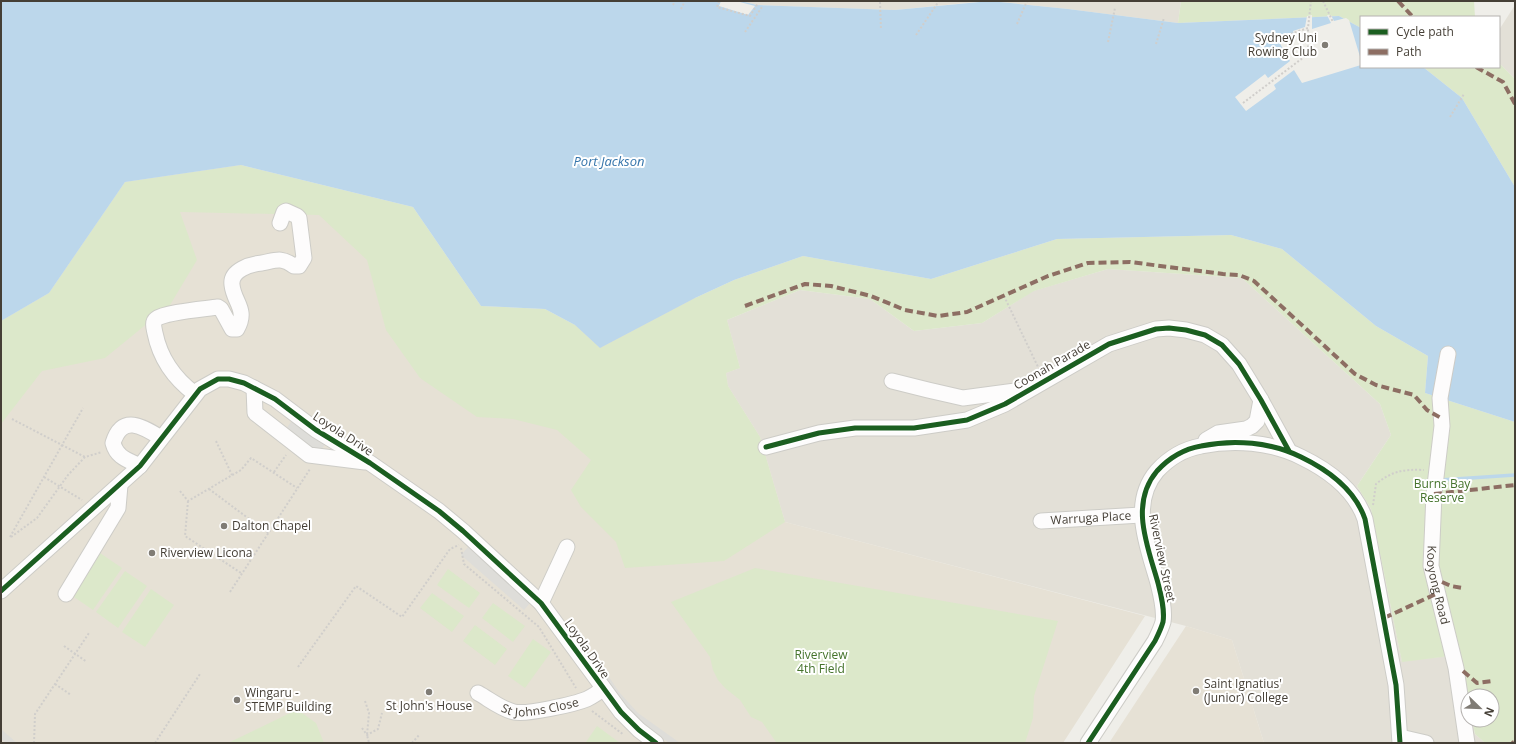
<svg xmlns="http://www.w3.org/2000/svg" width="1516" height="744" viewBox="0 0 1516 744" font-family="'Open Sans',sans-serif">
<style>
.residential{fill:#e3e0d7}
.education{fill:#e6e1d5}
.green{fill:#dce8ca}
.parking{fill:#deddd9}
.water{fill:#bcd7eb}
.pier{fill:#efeee9}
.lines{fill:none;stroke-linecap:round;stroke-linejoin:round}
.stream{stroke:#bcd7eb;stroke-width:3.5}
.minor-casing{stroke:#cdccc7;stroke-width:17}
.path{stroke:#d0cecb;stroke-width:2;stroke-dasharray:2 2;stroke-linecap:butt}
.minor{stroke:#fdfcfc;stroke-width:15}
.quiet{stroke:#8d6e63;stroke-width:4;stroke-dasharray:8 4;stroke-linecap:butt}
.cycleway-casing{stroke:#fff;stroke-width:8}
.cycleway{stroke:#1b5e20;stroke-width:5}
.poi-dot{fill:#807c75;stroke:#fff;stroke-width:1.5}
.labels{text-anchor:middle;stroke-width:4;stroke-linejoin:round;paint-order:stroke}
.poi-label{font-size:12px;fill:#453f36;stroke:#fff;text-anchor:start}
.street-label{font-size:12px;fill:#453f36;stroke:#fff}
.park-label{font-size:12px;fill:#45732c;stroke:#fff}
.water-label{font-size:13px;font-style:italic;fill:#3575ab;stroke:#fff}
</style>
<rect width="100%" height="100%" fill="#efeee9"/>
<path class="residential" d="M741 1H986L895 10 757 5Z
M990 1H1181L1178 23 1068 9Z
M1515 5V79L1499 63V30Z
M1108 269 1242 278 1380 404 1391 435 1357 486 1371 509 1402 661 1458 655 1468 720H1472L1475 734 1485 743H1264L1232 640 1186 626 785 522 760 437 728 386 726 373 740 368 727 320 800 290 870 299 914 331 982 323 1033 291Z"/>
<path class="education" d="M241 165 481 306 575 325 695 298 727 320 740 368 726 373 728 386 760 437 785 522 1145 616 1063 743H1V321L49 293 125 182Z
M1186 626 1232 640 1264 743H1109Z"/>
<path class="green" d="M1181 1H1474L1475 17H1361V28L1339 16 1178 23Z
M1499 63 1515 79V187L1462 98 1423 67H1499Z
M241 165 413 207 481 306 545 309 575 325 600 348 695 298 734 280 803 256 931 279 1057 239 1231 235 1282 249 1376 326 1428 356 1425 393 1515 422V743H1485L1475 734 1472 720H1492V696H1468V701L1458 655 1402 662 1371 509 1357 486 1391 435 1380 404 1242 278 1108 269 1034 291 982 323 914 331 870 299 800 290 727 320 740 368 726 373 728 386 760 437 785 522 724 561 625 568 616 542 581 507 571 490 591 460 557 430 513 419 477 417 420 378 386 330 367 260 319 215 180 212 197 260 170 305 105 358 42 371 1 424V321L49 293 125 182Z
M100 553 122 568 93 610 71 595Z
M755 568 1058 621 1034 696 1033 718 1025 743 776 742 762 722 751 717 740 700 725 688 718 680 713 670 710 657 671 602Z
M448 569 480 593 469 608 437 585Z
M125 571 147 586 118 628 96 612Z
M151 589 174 605 145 647 122 632Z
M432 593 464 616 452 632 420 608Z
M493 603 525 626 513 642 482 618Z
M475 625 507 649 495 665 463 641Z
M533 639 551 652 525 688 508 676Z
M285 701 316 723 324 743H228L290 713Z
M597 726 620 743H588L586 742Z"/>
<path class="parking" d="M293 419 326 443 319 453 286 429Z
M468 547 531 602 524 610 461 555Z
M599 662 619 692 638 713 680 743H669L636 719 618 702 594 665Z
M1 729 17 743H6L1 739Z"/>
<path class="water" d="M1 1H741L757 5 895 10 990 1 1068 9 1178 23 1339 16 1361 28V67H1423L1462 98 1515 187V422L1425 393 1428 356 1376 326 1282 249 1231 235 1057 239 931 279 803 256 734 280 695 298 600 348 575 325 545 309 481 306 413 207 241 165 125 182 49 293 1 321Z"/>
<path class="pier" d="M721 1H736L755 6 748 15 719 6Z
M1312 15V29L1331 23 1327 15H1331L1334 21 1346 18 1349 20 1361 60V65L1302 83 1294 70 1274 85 1276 89 1246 111 1235 97 1265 74 1268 78 1290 61 1278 40 1294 35 1293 31 1305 27 1307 16Z"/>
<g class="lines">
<path class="stream" d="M1440 480 1515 475
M1414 482 1432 481"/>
<g class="minor-casing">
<g id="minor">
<path id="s1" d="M1448 354 1440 398 1442 426 1434 494 1431 566 1456 668 1467 743"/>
<path d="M892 381 928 390 963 398 1023 390"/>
<path d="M254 388 255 413 309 455 365 462"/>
<path d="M195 394C175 379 160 358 155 333 154 328 152 322 156 319 165 312 205 309 218 307L221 309 232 329H237C248 309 234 303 232 285 230 270 251 264 262 263 277 260 281 257 294 266H299L304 258 299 218 297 216 286 211 284 212 280 223"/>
<path d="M1206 440 1218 433 1246 429 1252 426 1257 421 1261 400"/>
<path d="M766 447 819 433 855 428H914L967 420 1005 404 1109 344 1156 329 1169 328 1186 330 1205 335 1222 345 1239 364 1261 400 1289 451"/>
<path d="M140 466C128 460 117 458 113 443 122 414 142 426 161 438"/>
<path id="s2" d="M1041 521 1141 515"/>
<path d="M1 591 140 466 200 389 218 379H229L244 383 275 399 316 430 370 463 439 511 463 531 541 603 621 712 639 730 656 743"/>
<path d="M66 594 118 508 120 485"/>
<path d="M541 603 567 547"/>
<path id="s3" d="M478 693C489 699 501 709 514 712 526 715 575 704 587 699 593 696 598 693 603 688"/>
<path d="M1400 737 1426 743"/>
<path d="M1088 743 1155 641C1158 635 1161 629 1163 622 1165 610 1161 595 1158 583 1148 547 1129 504 1157 471 1169 458 1184 449 1201 446 1234 439 1271 442 1301 457 1328 470 1355 490 1365 519L1396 685 1400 743"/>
</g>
</g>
<path class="path" d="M719 1 717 7 750 16 758 3
M1323 1 1333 22
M880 2 881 30
M673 5 675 1
M681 9 685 1
M1017 24 1027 1
M745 32 762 7
M916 35 939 1
M1287 35 1308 28 1311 1
M1108 42 1115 8
M1156 44 1164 18
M1243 103 1308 54V28
M1450 117 1464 94
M1004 296 1039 369
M12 419 85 457
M216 441 232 475
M274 472 286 455
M44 477 82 500
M209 489 268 533
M180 491 188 501 241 470 251 458 297 488
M188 501 185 536 241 573
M1373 505 1376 484C1392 471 1404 469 1424 470
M10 537 83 408
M11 537 37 518 68 475 85 457 102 452
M461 548 464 564 539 627 576 688
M230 592 310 469
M64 646 87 662
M298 667 356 586 402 617 450 549 459 545
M55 684 71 695
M365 701 369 713 367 735 369 743
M592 711 624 735
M362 728 367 735 378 729 382 713
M34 743 35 714 89 633
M155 743 200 674
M412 743 420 734"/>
<use href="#minor" class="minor"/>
<path class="quiet" d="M1398 1 1413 17
M1476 67 1503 82 1515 104
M745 306 805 284 831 286 871 296 905 310 938 316 967 312 1048 276 1088 263 1130 262 1223 274 1239 275 1254 281 1355 374 1376 385 1414 395 1427 410 1441 418
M1434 494 1515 485
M1442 582 1451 586 1463 588
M1384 618 1438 593
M1463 671 1477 683 1492 681
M1512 743 1514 742"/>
<g class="cycleway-casing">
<path id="cycleway" d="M766 447 819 433 855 428H914L967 420 1005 404 1109 344 1156 329 1169 328 1186 330 1205 335 1222 345 1239 364 1261 400 1289 451
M1 591 140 466 200 389 218 379H229L244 383 275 399 316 430 370 463 439 511 463 531 541 603 621 712 639 730 656 743
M1088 743 1155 641C1158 635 1161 629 1163 622 1165 610 1161 595 1158 583 1148 547 1129 504 1157 471 1169 458 1184 449 1201 446 1234 439 1271 442 1301 457 1328 470 1355 490 1365 519L1396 685 1400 743"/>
</g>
<use href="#cycleway" class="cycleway"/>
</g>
<g class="poi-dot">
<circle cx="1325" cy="45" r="4"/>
<circle cx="224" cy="526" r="4"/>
<circle cx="152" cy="553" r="4"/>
<circle cx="1196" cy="691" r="4"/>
<circle cx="429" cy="692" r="4"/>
<circle cx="237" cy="700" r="4"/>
</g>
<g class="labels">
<g class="poi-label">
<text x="1317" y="42" text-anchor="end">Sydney Uni<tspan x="1317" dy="14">Rowing Club</tspan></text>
<text x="232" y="530">Dalton Chapel</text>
<text x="160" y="557">Riverview Licona</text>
<text x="1204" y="688">Saint Ignatius'<tspan x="1204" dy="14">(Junior) College</tspan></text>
<text x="245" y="697">Wingaru -<tspan x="245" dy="14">STEMP Building</tspan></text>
<text x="429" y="710" text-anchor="middle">St John's House</text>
</g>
<g class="street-label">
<text transform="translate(1052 365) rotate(-30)" y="4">Coonah Parade</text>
<text transform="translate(343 434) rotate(33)" y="4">Loyola Drive</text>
<text dy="4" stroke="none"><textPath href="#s2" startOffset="50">Warruga Place</textPath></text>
<text transform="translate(1162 558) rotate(78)" y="4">Riverview Street</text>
<text dy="4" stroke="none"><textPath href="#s1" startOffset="233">Kooyong Road</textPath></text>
<text transform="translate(587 649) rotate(55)" y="4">Loyola Drive</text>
<text dy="4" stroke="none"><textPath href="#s3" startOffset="67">St Johns Close</textPath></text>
</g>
<g class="park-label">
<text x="1442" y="488">Burns Bay<tspan x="1442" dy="14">Reserve</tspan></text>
<text x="821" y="659">Riverview<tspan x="821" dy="14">4th Field</tspan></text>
</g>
<g class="water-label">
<text x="609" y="166">Port Jackson</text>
</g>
</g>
<rect width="1516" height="744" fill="none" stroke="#453f36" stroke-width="4"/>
<rect x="1360" y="16" width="140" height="52" fill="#ffffff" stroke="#b5b2af"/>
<rect x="1368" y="29" width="20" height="6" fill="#1b5e20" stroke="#b5b2af"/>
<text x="1396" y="36" font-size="12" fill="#453f36">Cycle path</text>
<rect x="1368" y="49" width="20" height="6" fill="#8d6e63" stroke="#b5b2af"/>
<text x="1396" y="56" font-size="12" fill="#453f36">Path</text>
<g transform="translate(1480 708) rotate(113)"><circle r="19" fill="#ffffff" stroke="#b5b2af"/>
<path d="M0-3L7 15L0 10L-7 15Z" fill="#807c75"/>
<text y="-6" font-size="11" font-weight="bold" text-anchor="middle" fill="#453f36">N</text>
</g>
</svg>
